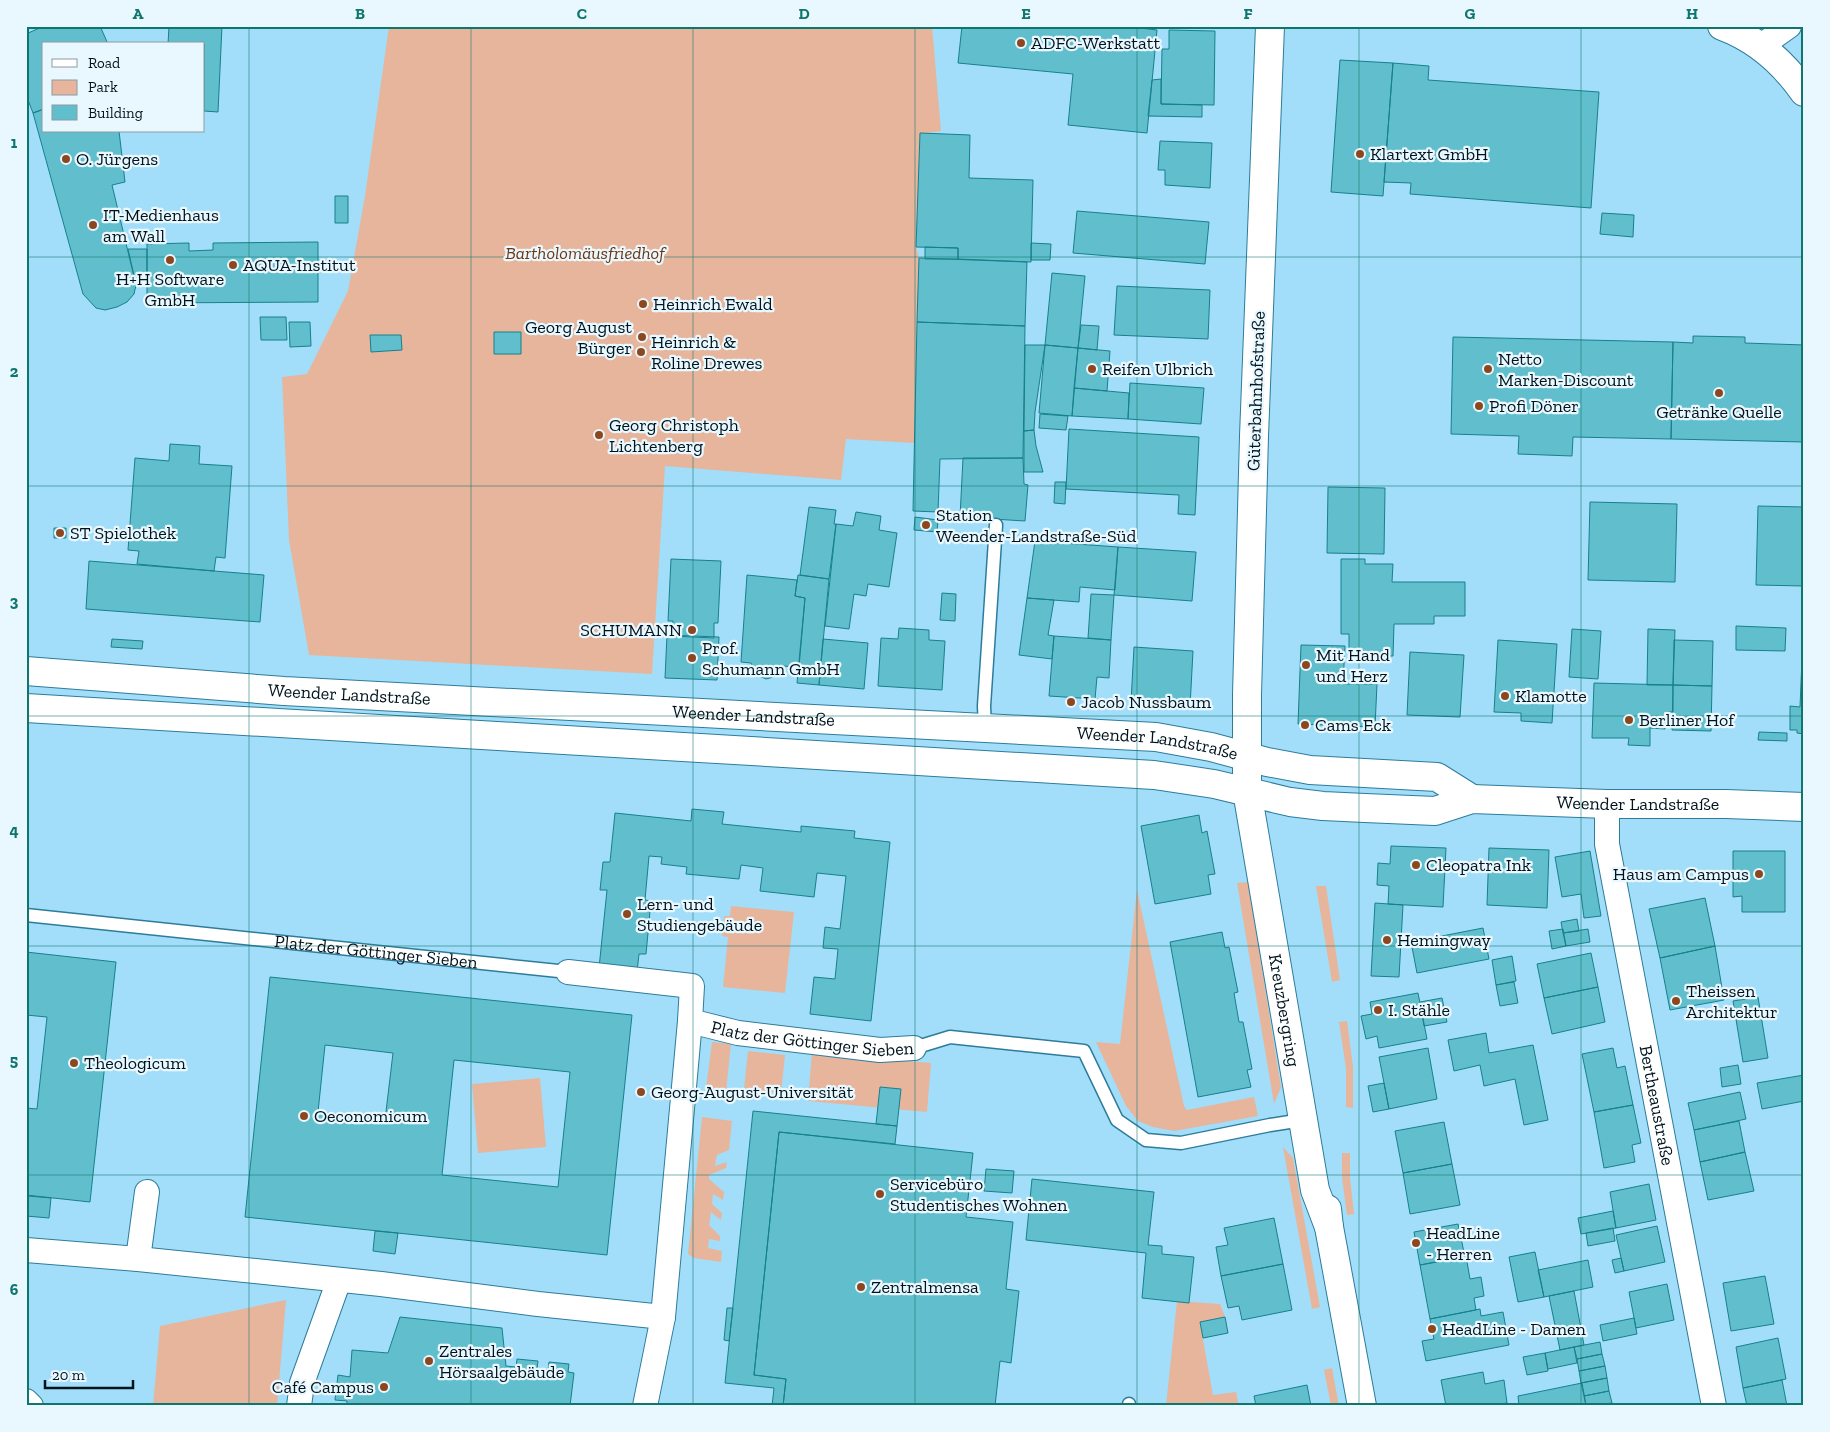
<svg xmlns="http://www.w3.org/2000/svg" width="1830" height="1432" viewBox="0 0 1830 1432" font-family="'Zilla Slab',serif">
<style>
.green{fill:#e6b59c}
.building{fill:#61becc;stroke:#17808d;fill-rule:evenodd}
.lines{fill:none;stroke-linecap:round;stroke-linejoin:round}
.lane-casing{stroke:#2d7c9b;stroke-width:15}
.street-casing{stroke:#2d7c9b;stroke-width:26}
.secondary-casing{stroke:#2d7c9b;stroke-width:30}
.primary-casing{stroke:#2d7c9b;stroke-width:30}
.lane{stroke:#fff;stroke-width:12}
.street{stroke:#fff;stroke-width:24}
.secondary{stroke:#fff;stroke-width:28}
.primary{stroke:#fff;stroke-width:28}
.grid{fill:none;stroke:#0f766e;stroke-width:1;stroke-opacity:0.55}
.poi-dot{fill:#8c471e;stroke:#e9f7fe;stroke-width:2}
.labels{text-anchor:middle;stroke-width:4.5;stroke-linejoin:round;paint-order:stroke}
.poi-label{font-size:18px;fill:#00141e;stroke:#e9f7fe;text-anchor:start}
.park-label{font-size:18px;font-style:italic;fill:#6f3410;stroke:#e9f7fe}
.street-label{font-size:18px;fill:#00141e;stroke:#e9f7fe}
.neatline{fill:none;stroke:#0f766e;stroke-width:2}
.grid-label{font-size:16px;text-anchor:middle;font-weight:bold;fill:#0f766e}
</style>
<rect width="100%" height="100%" fill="#a2def9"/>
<path class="green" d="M389 26H770L793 29 831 26H932L941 131 920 134 916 247 919 258 914 443 846 439 841 480 665 466 652 674 309 655 289 540 282 377 307 374 348 291 365 196Z
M1248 882 1281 1087 1274 1104 1237 883Z
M1316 886H1326L1340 980 1332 982Z
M1137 890 1184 1106 1187 1110 1254 1097 1258 1116 1174 1131 1153 1127 1138 1121 1126 1106 1096 1042 1120 1044Z
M731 906 794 912 785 993 723 987 728 937 722 936 724 916H730Z
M1347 1021 1353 1067V1108L1346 1107V1068L1339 1022Z
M712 1042 731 1044 726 1091 706 1088Z
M748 1051 785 1055 781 1093 744 1089Z
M812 1053 931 1063 927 1112 808 1101Z
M540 1078 546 1147 478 1153 472 1084Z
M702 1117 732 1121 729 1150 717 1155 715 1166 727 1162 726 1168 709 1175V1179L724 1192 723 1200 713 1194 712 1204 722 1213 721 1220 711 1212 709 1225 720 1236V1241L709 1239 708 1248 722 1251 721 1262 694 1258 688 1254Z
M1283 1147 1293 1158 1320 1307 1312 1309Z
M1342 1153H1350V1178L1354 1214 1347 1215 1342 1178Z
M286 1300 277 1406H153L160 1326Z
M1177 1301 1220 1304 1225 1317 1200 1323 1213 1395 1236 1392 1239 1406H1166Z
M1332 1368 1339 1406H1331L1324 1370Z"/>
<path class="building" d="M44 26H100L108 44H44V109L33 113 26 95V34Z
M169 26H222L218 112 204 111V44H168Z
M962 26H1124L1157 30 1147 133 1068 125 1073 74 958 63Z
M1169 30 1215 31 1214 105 1161 104 1162 49H1169Z
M1340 60 1393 63 1383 196 1331 192Z
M1393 63 1429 66 1428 80 1599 92 1591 208 1410 194 1411 183 1384 182Z
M1161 79V104L1202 105V117L1148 116 1152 80Z
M44 109V131H119L125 182 112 185 136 285 134 294 127 302 117 307 105 310 96 308 83 294 33 113Z
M920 133 970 135 969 178 1033 180 1031 262 958 259V248L916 247Z
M1160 141 1212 143 1210 188 1165 185V170H1158Z
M335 196H348V223H335Z
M1077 211 1209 222 1205 264 1073 253Z
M1602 213 1634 215 1633 237 1600 234Z
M318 242V302L147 303V244L189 243V251L213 250V243Z
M1031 243 1051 244 1050 260H1031Z
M925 247 958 248V259H925Z
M128 249H147V279L135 280Z
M919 258 1027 262 1025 326 917 322Z
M1052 273 1085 276 1078 348 1045 345Z
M1117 286 1210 290 1208 339 1114 335Z
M260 317H286L287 340H261Z
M289 322H310L311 346 290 347Z
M917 322 1025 326 1023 458 940 459 938 512 913 511Z
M1081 325 1099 326 1097 350 1078 348Z
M494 332H521V354H494Z
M370 335H401L402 350 371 352Z
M1693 336 1745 337V343L1804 345V442L1671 439 1673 342 1693 343Z
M1453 337 1673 342 1671 439 1573 437 1572 456 1518 454 1519 436 1451 434Z
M1025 345H1045L1035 412 1034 430 1024 431Z
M1045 345 1078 348 1072 416 1039 413Z
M1078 348 1110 351 1107 391 1074 388Z
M1130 383 1204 388 1201 424 1128 419Z
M1074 388 1129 393 1128 419 1072 416Z
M1040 414 1068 416 1066 430 1039 428Z
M1069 429 1199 437 1195 515 1178 514 1179 495 1066 489Z
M1034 430 1036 446 1043 472H1024V431Z
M170 444 200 446 199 464 232 466 225 558 216 557 214 571 137 564 139 551 128 550 135 458 169 461Z
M963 458H1023L1024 484 1028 485 1025 521 960 517Z
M1055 482H1066L1065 504 1054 503Z
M1328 487 1385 488 1384 554 1327 553Z
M1590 502 1677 504 1675 582 1588 580Z
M1758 506 1804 507V586L1756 585Z
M809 507 836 510 834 524H836L829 579 800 575Z
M856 512 881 516 879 530 897 533 889 587 868 584 866 596 854 594 849 629 825 626 836 524 853 526Z
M915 517 938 520 937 532 914 530Z
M54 528H66V538H54Z
M1035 541 1118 547 1115 590 1080 587 1079 602 1027 598Z
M1118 547 1196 552 1192 601 1114 595Z
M671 559 721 561 718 623H714V638L672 636 673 621H668Z
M1341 559H1365V564H1393L1392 582H1465V616H1434V624H1394L1393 656H1349V634H1341Z
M89 561 264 575 260 622 86 609Z
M747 575 797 580 795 596 805 598 799 667 782 666 778 674 770 678 766 679 757 675 751 663 741 662Z
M798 575 829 579 819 685 797 683 805 598 795 596Z
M942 593 956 594 955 621 940 620Z
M1091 594 1114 595 1111 640 1088 638Z
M1027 598 1054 600 1048 635 1054 636 1052 659 1019 655Z
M1736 626 1786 628 1785 651 1736 650Z
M899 628 929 630V640L945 641 942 690 878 686 881 638 898 639Z
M1572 629 1601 631 1598 679 1569 677Z
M1648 629 1675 630 1673 685H1647Z
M667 635 719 637 717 680 665 678Z
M1054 636 1111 640 1109 678 1097 677 1095 699 1049 696Z
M112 639 143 641 142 649 111 647Z
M823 639 868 643 864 689 819 685Z
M1498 640 1557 644 1552 723 1521 721V713L1494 712Z
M1674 640 1713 641 1712 686 1673 685Z
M1301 645 1345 646 1343 684H1377L1375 727 1298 724Z
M1134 647 1193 651 1190 707 1131 702Z
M1410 652 1464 655 1460 717 1407 715Z
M1802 659H1804V734L1797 733V730H1790V706L1800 707Z
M1594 683 1673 685V712H1666L1665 729 1650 728V746L1628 745 1629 738H1592Z
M1673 685 1712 686 1711 731 1672 730Z
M1759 732 1787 733V741L1758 740Z
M692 809 724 812 722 824 801 832V826L855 831 854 838 890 842 871 1021 810 1014 814 977 835 979 838 949 823 948 825 927 840 929 846 876 817 873 814 897 760 891 763 868 741 865 739 879 686 874 687 867 661 864 662 857 649 856 645 900 651 901 646 954H639L637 972 599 968 607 890H600L603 862H610L615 813 691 821Z
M1199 815 1202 833 1207 831 1215 874 1208 875 1211 894 1155 904 1141 826Z
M1391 846 1446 848 1443 907 1388 904 1389 886 1377 885 1378 863 1390 864Z
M1489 848 1549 850 1547 908 1487 905Z
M1590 851 1601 916 1584 918 1581 894 1562 897 1555 857Z
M1733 851H1785V912H1742V896L1733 897Z
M1705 898 1715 946 1660 958 1649 909Z
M1375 903 1403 905 1399 977 1371 976Z
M1577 919 1579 931 1563 933 1561 922Z
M1483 928 1489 959 1417 973 1411 942Z
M1563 929 1566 946 1552 949 1549 931Z
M1588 929 1590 942 1566 946 1563 933Z
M1222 932 1225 948 1229 947 1238 992 1234 993 1239 1022H1243L1252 1069 1247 1070 1251 1087 1198 1097 1170 942Z
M1715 946 1724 1000 1670 1010 1660 958Z
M26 952 116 962 90 1202 26 1195V1108L37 1109 47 1017 26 1015Z
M1591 953 1598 987 1544 998 1537 964Z
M1512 956 1516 981 1496 985 1492 960Z
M270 977 632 1015 607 1255 245 1217ZM325 1045 393 1053 385 1120 318 1112ZM454 1060 570 1072 558 1187 442 1175Z
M1514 982 1518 1003 1500 1006 1496 985Z
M1598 987 1605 1022 1552 1034 1544 998Z
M1418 993 1427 1039 1379 1048 1377 1036 1366 1039 1361 1016 1372 1014 1370 1002Z
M1758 997 1768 1058 1743 1062 1733 1001Z
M1442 998 1447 1022 1424 1026 1420 1002Z
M1486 1033 1489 1053 1533 1045 1548 1120 1524 1125 1515 1079 1484 1086 1480 1065 1454 1071 1448 1040Z
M1428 1048 1437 1099 1389 1109 1379 1057Z
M1613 1048 1617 1068 1625 1066 1633 1105 1594 1112 1582 1054Z
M1738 1065 1741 1084 1722 1087 1720 1068Z
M1804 1075V1101L1762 1109 1757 1083Z
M1384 1083 1389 1109 1373 1112 1368 1086Z
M880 1087 901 1089 897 1126 876 1124Z
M1740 1092 1746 1119 1694 1130 1688 1103Z
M1633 1105 1641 1143 1632 1145 1635 1162 1604 1168 1594 1112Z
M753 1111 897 1126 895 1144 779 1132 754 1375 786 1379 783 1406H772L774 1388 725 1383Z
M1739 1121 1745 1152 1700 1162 1694 1130Z
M1444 1122 1452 1164 1403 1173 1395 1131Z
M779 1132 973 1153 966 1217 1013 1222 1006 1289 1019 1291 1011 1363 1000 1361 995 1406H783L786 1379 754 1375Z
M1745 1152 1754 1191 1708 1200 1700 1162Z
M1452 1164 1460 1205 1410 1214 1403 1173Z
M986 1169 1014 1171 1012 1193 984 1191Z
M1032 1179 1154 1192 1148 1245 1162 1246V1254L1194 1257 1189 1303 1142 1298 1146 1253 1026 1240Z
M1649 1184 1656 1220 1616 1228 1610 1192Z
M28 1196 51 1198 49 1218 26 1216Z
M1613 1211 1616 1228 1581 1234 1578 1218Z
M1274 1218 1283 1264 1221 1276 1216 1247 1228 1245 1224 1228Z
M1458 1224 1465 1257 1420 1265 1414 1232Z
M1657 1226 1665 1262 1624 1271 1616 1235Z
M1613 1228 1615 1241 1588 1246 1586 1233Z
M375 1231 398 1233 395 1254 373 1251Z
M1535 1252 1544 1297 1518 1302 1509 1257Z
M1466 1256 1470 1279 1481 1277 1484 1296 1474 1298 1476 1310 1430 1319 1420 1265Z
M1621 1258 1624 1271 1615 1273 1612 1260Z
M1588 1260 1593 1287 1544 1297 1538 1270Z
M1283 1264 1292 1310 1242 1320 1239 1306 1228 1308 1221 1276Z
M1765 1276 1774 1324 1731 1331 1723 1283Z
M1667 1284 1674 1320 1636 1328 1629 1292Z
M1574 1291 1584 1345 1560 1350 1549 1296Z
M727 1308H733L729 1341 724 1340Z
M1480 1309 1481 1316 1503 1312 1509 1345 1426 1361 1422 1341 1434 1339 1430 1319Z
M400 1317 502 1328 506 1366 516 1367 517 1359 538 1361 537 1369 548 1370 549 1362 569 1364 568 1372 574 1373 570 1406H347V1401L335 1400 338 1375 350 1377 352 1350 388 1353Z
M1225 1317 1228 1333 1203 1338 1200 1322Z
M1634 1318 1637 1334 1603 1341 1600 1325Z
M1778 1338 1786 1379 1743 1388 1736 1347Z
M1600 1342 1602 1354 1577 1359 1574 1347Z
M1574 1347 1577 1363 1548 1369 1545 1353Z
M1545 1353 1548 1371 1527 1375 1523 1357Z
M1602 1354 1605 1366 1579 1371 1577 1359Z
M1605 1366 1607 1378 1581 1383 1579 1371Z
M1483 1372 1485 1384 1504 1380 1507 1403 1489 1406H1446L1441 1380Z
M1607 1378 1609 1391 1584 1396 1581 1383Z
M1782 1380 1787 1406H1747L1743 1388Z
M1582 1383 1586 1405 1519 1406 1518 1396Z
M1307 1385 1311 1406H1256L1254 1396Z
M1609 1391 1612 1403 1586 1406 1584 1396Z"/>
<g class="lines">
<g class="lane-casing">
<g id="lane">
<path d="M985 728 984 706 996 525"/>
<path id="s1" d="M26 915 568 972"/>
<path d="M914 1048 950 1037 1084 1051 1117 1120 1146 1140 1181 1143 1270 1125 1302 1120"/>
<path d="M1129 1406V1404"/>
</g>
</g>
<g class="street-casing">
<g id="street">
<path d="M1761 46 1789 26"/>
<path id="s2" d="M1607 804V844L1714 1406"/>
<path id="s3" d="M568 972 692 986 690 1021 738 1033 880 1050 914 1048"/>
<path d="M26 1250 138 1259 381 1284 538 1304 663 1317"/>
<path d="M138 1259 147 1192"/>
<path d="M26 1401 31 1406"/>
<path d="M299 1406 302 1383 339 1280"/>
<path d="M645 1406 663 1317 690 1021"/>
</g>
</g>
<g class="secondary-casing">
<g id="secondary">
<path id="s4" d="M1270 26 1254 436 1247 695V791L1315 1190 1329 1227"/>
<path d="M1722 26C1757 39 1783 62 1804 92"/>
<path d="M1327 1209 1329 1227 1362 1406"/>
</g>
</g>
<g class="primary-casing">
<g id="primary">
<path id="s5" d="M26 671 284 691 1156 737 1211 747 1267 762 1310 770 1437 777 1472 799"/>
<path id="s6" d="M26 708 1154 775 1214 784 1290 802 1323 806 1365 808 1435 811 1472 799 1607 804H1726L1804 807"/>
</g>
</g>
<use href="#lane" class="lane"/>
<use href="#street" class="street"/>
<use href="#secondary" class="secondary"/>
<use href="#primary" class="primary"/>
</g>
<path class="grid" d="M249 26V1406M471 26V1406M693 26V1406M915 26V1406M1137 26V1406M1359 26V1406M1581 26V1406M26 257H1804M26 486H1804M26 716H1804M26 946H1804M26 1175H1804"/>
<g class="poi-dot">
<circle cx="1021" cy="43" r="5"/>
<circle cx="1360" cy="154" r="5"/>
<circle cx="66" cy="159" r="5"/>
<circle cx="93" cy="225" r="5"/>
<circle cx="170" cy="260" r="5"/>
<circle cx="233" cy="265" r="5"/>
<circle cx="643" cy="304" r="5"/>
<circle cx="642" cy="337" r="5"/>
<circle cx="641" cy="352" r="5"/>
<circle cx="1092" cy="369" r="5"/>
<circle cx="1488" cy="369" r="5"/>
<circle cx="1719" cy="393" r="5"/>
<circle cx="1479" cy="406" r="5"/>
<circle cx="599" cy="435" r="5"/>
<circle cx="926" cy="525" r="5"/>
<circle cx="60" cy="533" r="5"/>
<circle cx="692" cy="630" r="5"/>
<circle cx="692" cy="658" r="5"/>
<circle cx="1306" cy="665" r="5"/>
<circle cx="1505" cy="696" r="5"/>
<circle cx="1071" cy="702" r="5"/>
<circle cx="1629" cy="720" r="5"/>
<circle cx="1305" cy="725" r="5"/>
<circle cx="1416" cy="865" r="5"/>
<circle cx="1759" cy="874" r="5"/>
<circle cx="627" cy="914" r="5"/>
<circle cx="1387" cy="940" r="5"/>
<circle cx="1676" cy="1001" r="5"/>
<circle cx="1378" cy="1010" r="5"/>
<circle cx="74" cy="1063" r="5"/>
<circle cx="641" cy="1092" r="5"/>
<circle cx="304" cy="1116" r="5"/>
<circle cx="880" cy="1194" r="5"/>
<circle cx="1416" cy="1243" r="5"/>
<circle cx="861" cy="1287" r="5"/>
<circle cx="1432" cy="1329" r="5"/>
<circle cx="429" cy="1361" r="5"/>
<circle cx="384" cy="1387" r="5"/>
</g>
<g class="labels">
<g class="poi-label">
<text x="1031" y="49">ADFC-Werkstatt</text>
<text x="1370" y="160">Klartext GmbH</text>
<text x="76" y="165">O. Jürgens</text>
<text x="103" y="221">IT-Medienhaus<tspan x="103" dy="21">am Wall</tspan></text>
<text x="243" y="271">AQUA-Institut</text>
<text x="170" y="285" text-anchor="middle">H+H Software<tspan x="170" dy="21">GmbH</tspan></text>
<text x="653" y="310">Heinrich Ewald</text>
<text x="632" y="333" text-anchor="end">Georg August<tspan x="632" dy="21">Bürger</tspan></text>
<text x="651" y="348">Heinrich &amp;<tspan x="651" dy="21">Roline Drewes</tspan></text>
<text x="1498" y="365">Netto<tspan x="1498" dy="21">Marken-Discount</tspan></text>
<text x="1102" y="375">Reifen Ulbrich</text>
<text x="1489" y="412">Profi Döner</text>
<text x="1719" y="418" text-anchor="middle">Getränke Quelle</text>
<text x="609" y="431">Georg Christoph<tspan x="609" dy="21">Lichtenberg</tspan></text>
<text x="936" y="521">Station<tspan x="936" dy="21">Weender-Landstraße-Süd</tspan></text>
<text x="70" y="539">ST Spielothek</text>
<text x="682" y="636" text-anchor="end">SCHUMANN</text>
<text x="702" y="654">Prof.<tspan x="702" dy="21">Schumann GmbH</tspan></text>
<text x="1316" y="661">Mit Hand<tspan x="1316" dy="21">und Herz</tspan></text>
<text x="1515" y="702">Klamotte</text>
<text x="1081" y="708">Jacob Nussbaum</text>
<text x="1639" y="726">Berliner Hof</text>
<text x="1315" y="731">Cams Eck</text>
<text x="1426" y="871">Cleopatra Ink</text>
<text x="1749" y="880" text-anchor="end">Haus am Campus</text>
<text x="637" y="910">Lern- und<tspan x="637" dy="21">Studiengebäude</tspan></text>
<text x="1397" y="946">Hemingway</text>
<text x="1686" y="997">Theissen<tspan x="1686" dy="21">Architektur</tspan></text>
<text x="1388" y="1016">I. Stähle</text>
<text x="84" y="1069">Theologicum</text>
<text x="651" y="1098">Georg-August-Universität</text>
<text x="314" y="1122">Oeconomicum</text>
<text x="890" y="1190">Servicebüro<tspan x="890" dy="21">Studentisches Wohnen</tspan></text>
<text x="1426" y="1239">HeadLine<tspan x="1426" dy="21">- Herren</tspan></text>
<text x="871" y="1293">Zentralmensa</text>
<text x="1442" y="1335">HeadLine - Damen</text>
<text x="439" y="1357">Zentrales<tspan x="439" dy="21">Hörsaalgebäude</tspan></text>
<text x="374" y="1393" text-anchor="end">Café Campus</text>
</g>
<g class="park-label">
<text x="585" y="259">Bartholomäusfriedhof</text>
</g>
<g class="street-label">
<text transform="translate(1256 391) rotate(-88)" y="6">Güterbahnhofstraße</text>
<text dy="6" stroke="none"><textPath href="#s5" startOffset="324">Weender Landstraße</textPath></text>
<text dy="6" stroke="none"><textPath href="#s5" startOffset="729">Weender Landstraße</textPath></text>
<text dy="6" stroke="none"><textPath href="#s5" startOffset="1134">Weender Landstraße</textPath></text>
<text dy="6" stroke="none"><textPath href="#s6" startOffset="1619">Weender Landstraße</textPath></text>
<text dy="6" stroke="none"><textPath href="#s1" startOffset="352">Platz der Göttinger Sieben</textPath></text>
<text dy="6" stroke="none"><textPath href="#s4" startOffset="988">Kreuzbergring</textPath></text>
<text dy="6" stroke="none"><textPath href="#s3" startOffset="284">Platz der Göttinger Sieben</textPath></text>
<text dy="6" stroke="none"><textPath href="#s2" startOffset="306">Bertheaustraße</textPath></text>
</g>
</g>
<rect width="1830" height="1432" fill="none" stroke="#e9f7fe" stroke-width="55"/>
<rect x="42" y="42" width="162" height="90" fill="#e9f7fe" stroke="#8c9ca4"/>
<rect x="52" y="59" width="25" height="8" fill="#ffffff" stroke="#8c9ca4"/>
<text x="88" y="68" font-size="15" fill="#00141e">Road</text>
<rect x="52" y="80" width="25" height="15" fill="#e6b59c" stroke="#8c9ca4"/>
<text x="88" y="92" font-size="15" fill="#00141e">Park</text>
<rect x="52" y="105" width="25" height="15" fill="#61becc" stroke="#8c9ca4"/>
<text x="88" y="118" font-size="15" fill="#00141e">Building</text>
<path d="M45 1380v8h88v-8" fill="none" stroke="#00141e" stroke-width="2.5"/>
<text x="52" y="1380" font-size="15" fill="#00141e" stroke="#e9f7fe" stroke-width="4" paint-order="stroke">20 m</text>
<rect x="28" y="28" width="1774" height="1376" class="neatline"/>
<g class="grid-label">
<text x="138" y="19">A</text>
<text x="360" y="19">B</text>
<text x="582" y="19">C</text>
<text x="804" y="19">D</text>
<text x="1026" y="19">E</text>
<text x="1248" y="19">F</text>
<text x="1470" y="19">G</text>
<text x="1692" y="19">H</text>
<text x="14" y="148">1</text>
<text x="14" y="377">2</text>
<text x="14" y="607">3</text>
<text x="14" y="836">4</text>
<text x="14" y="1066">5</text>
<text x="14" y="1295">6</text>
</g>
</svg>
